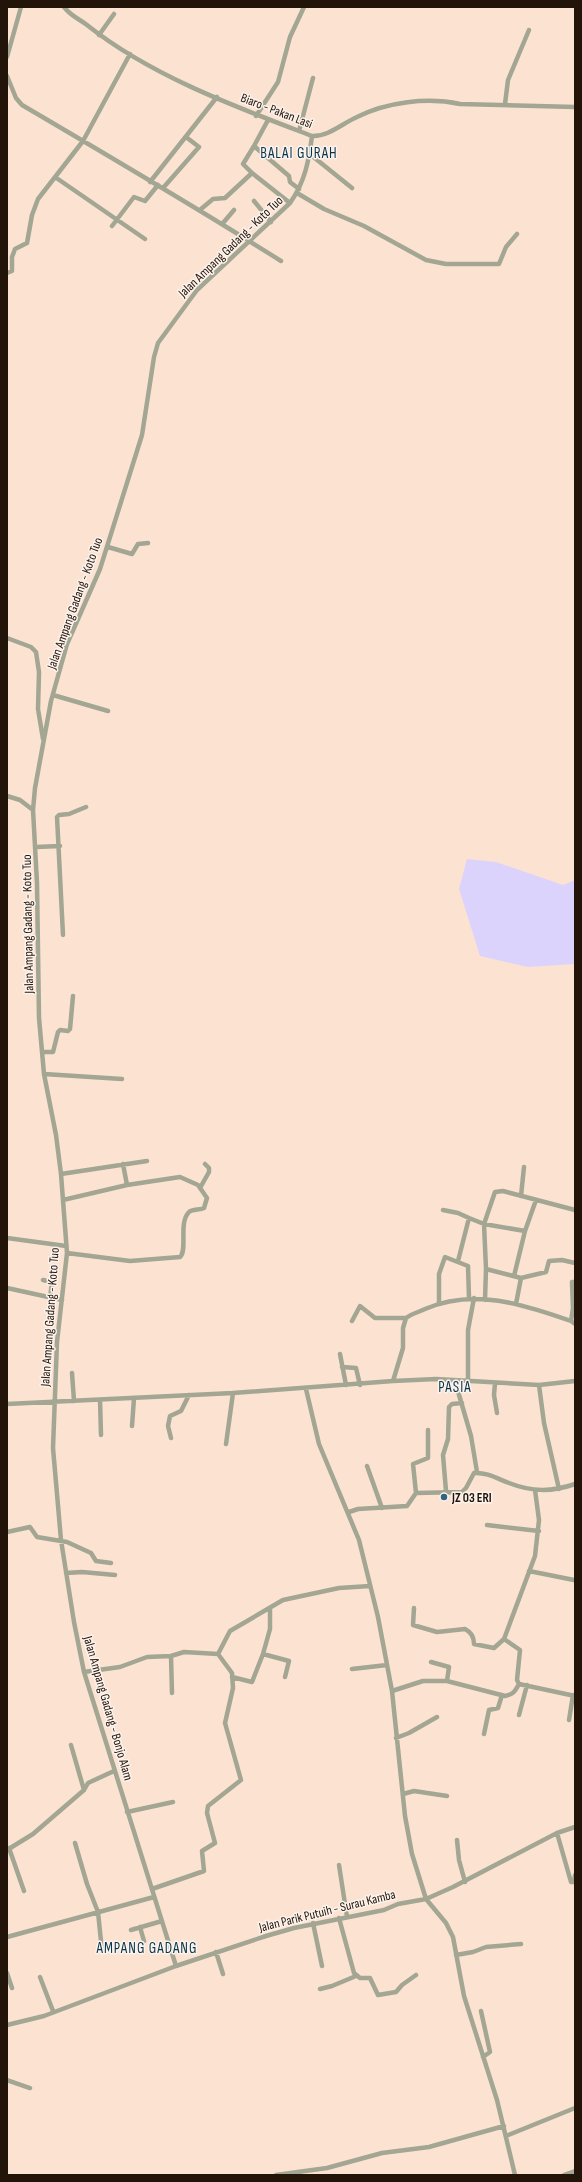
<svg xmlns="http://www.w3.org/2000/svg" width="582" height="2182" viewBox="0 0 582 2182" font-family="'Sofia Sans Condensed',sans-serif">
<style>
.green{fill:#dcd3fc}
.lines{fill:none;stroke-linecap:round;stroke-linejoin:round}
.minor{stroke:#a2a692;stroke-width:4.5}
.poi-dot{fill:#306481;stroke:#fcf3ed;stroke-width:1.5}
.labels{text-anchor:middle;stroke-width:3;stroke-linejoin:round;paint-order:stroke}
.street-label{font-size:13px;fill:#231409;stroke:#fcf3ed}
.poi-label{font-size:13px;font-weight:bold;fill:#231409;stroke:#fcf3ed;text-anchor:start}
.quarter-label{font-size:15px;letter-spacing:1px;fill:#08354a;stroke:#fcf3ed}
</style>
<rect width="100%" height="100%" fill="#fce2d1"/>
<path class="green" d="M467 859 496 862 563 885 575 880V964L528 967 480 956 459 889Z"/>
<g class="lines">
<path class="minor" d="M64 7C72 17 78 18 87 25 151 76 236 107 312 136 328 137 343 123 357 117 387 102 427 97 460 104L575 107
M99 35 114 14
M7 57 21 7
M7 76 16 98 22 105C109 156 196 207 281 261
M505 104 508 80 529 30
M256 116 278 82 290 37 304 7
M268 120 254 146 289 176 290 182 299 189
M299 131 313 78
M311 155 352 188
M252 173 243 164 254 146
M55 177 145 239
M150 182 217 97
M163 188 199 147 186 137
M297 193 324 209 364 226 426 260 446 264H499L506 247 517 234
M254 201 271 222
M201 209 213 199 225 198 252 173 290 203
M223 223 234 210
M112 226 134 197 145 201 158 185
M7 273 12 271V257L15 249 27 243 32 215 38 199 83 141 130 54
M108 547 132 554 138 544 148 543
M7 638 31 647 36 652 39 672 38 709 43 739
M53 695 108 711
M7 796 20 800 33 810
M36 847 60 846
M63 935 57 817 59 815 69 814 86 807
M42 1052H53L58 1032 60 1030 68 1031 70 1029 73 996
M44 1074 122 1079
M123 1164 127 1185
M61 1174 147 1161
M200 1188 209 1172V1168L205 1164
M521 1196 524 1167
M63 1200 127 1185 180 1177 198 1185 207 1198 204 1208C200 1210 192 1209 189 1212 178 1223 188 1250 180 1257L130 1261 67 1253
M443 1210 458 1213 469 1218
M7 1238 66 1246
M458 1261 469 1218 484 1224 525 1231
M486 1269 521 1278 546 1272 549 1261 562 1260 575 1263
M514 1276 525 1231 536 1200
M43 1280 52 1282 50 1298
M7 1288 62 1300
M485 1300 486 1269 484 1224 495 1192 503 1191 575 1210
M439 1303V1274L445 1257 468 1266 469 1298
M516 1304 521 1278
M352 1321 360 1306 375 1318H406
M571 1321 573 1308 572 1282H575
M340 1354 346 1385
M342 1367 356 1368 360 1385
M72 1373 74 1401
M393 1381 403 1348V1328L406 1318C411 1314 419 1312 425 1309 474 1288 523 1304 571 1321L575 1324
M455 1381 471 1436 477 1472
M468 1381V1330L474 1298
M495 1383 494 1395 497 1413
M539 1385 544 1423 559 1489
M306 1389 319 1444 359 1540 378 1617 392 1691 405 1816 412 1854 426 1899 446 1923 453 1937 464 1996 497 2100 515 2175
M100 1400 101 1435
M7 1404 233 1393 393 1381 436 1379 539 1385 575 1381
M132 1426 134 1398
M171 1438 168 1426 170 1416 181 1411 189 1395
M226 1444 233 1393
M367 1466 382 1508
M446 1491 443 1455 448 1439 449 1407 452 1404 462 1403
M416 1493 413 1464 428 1458V1430
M349 1512 358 1509 407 1506 416 1493 462 1492 466 1488 474 1473C487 1472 498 1479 509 1483 532 1492 552 1492 575 1484
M487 1525 539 1531
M7 1532 30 1527 37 1537 67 1542 91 1553 96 1561 111 1563
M529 1571 574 1580
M66 1573 82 1572 115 1575
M270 1608V1629L263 1654 289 1661 285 1677
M414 1608 413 1625 437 1632 465 1629C471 1632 474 1637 474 1644L494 1648 504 1639
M171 1656 172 1693
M431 1662 449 1667 447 1681
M352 1669 387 1665
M84 1672 120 1667 147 1657 171 1656 184 1652 218 1654 230 1631 283 1600 339 1588 370 1586
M232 1677 252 1682 263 1654
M519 1684 575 1696
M392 1691 423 1681H447L505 1696C514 1694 515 1691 519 1684L517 1680 520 1650 504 1639 535 1556 539 1520 535 1490
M519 1715 527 1685
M569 1720 573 1695
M484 1734 489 1710 498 1708 502 1695
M396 1738 409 1733 437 1717
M71 1745 84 1790
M403 1794 414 1791 447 1796
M127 1812 173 1802
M557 1833 571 1882H574L575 1875
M457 1840 459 1860 465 1882
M75 1843 87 1884 98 1912 102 1951
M9 1848 24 1891
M7 1850 33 1834 84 1790 88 1783 114 1771
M339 1865 347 1917
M152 1889 204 1871 202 1851 215 1843 207 1813 208 1806 241 1780 225 1723 233 1688 232 1673 218 1654
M339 1918 354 1973 360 1978H370L378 1995 396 1992 402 1985 416 1975
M313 1923 322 1966
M140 1927 144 1941
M131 1930 162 1921
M7 1937 154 1897
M216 1952 223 1974
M456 1955 473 1952 486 1947 521 1944
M176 1966 84 1672 74 1622 61 1540 53 1448 57 1342 67 1253 61 1174 56 1135 44 1074 39 1018 37 883 33 810 35 788 51 701 67 644 100 569 142 435 154 357 158 343 197 290 290 203C305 182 309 160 312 136
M7 1973 12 1988
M40 1977 53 2011
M320 1989 332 1986 356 1976
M481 2011 490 2052 483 2057
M7 2025 44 2016 176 1966 266 1936 294 1928 384 1910 398 1904 426 1899 453 1887 557 1833 575 1827
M7 2080 30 2088
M506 2136 575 2108
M276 2175 327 2168 382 2153 429 2147 504 2126
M564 2175 575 2171"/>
</g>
<circle class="poi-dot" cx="444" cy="1497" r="4"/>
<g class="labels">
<g class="street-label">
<text transform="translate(277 110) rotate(21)" y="5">Biaro - Pakan Lasi</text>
<text transform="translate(230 246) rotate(-44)" y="5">Jalan Ampang Gadang - Koto Tuo</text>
<text transform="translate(74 603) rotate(-70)" y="5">Jalan Ampang Gadang - Koto Tuo</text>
<text transform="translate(27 924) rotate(-91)" y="5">Jalan Ampang Gadang - Koto Tuo</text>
<text transform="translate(49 1317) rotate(-86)" y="5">Jalan Ampang Gadang - Koto Tuo</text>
<text transform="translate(109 1708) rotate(74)" y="5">Jalan Ampang Gadang - Bonjo Alam</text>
<text transform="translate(327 1910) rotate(-14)" y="5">Jalan Parik Putuih - Surau Kamba</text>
</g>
<g class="poi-label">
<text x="452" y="1502">JZ 03 ERI</text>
</g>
<g class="quarter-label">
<text x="299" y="158">BALAI GURAH</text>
<text x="455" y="1392">PASIA</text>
<text x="147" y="1953">AMPANG GADANG</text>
</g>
</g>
<rect width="582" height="2182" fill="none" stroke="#231409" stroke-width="16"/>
</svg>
